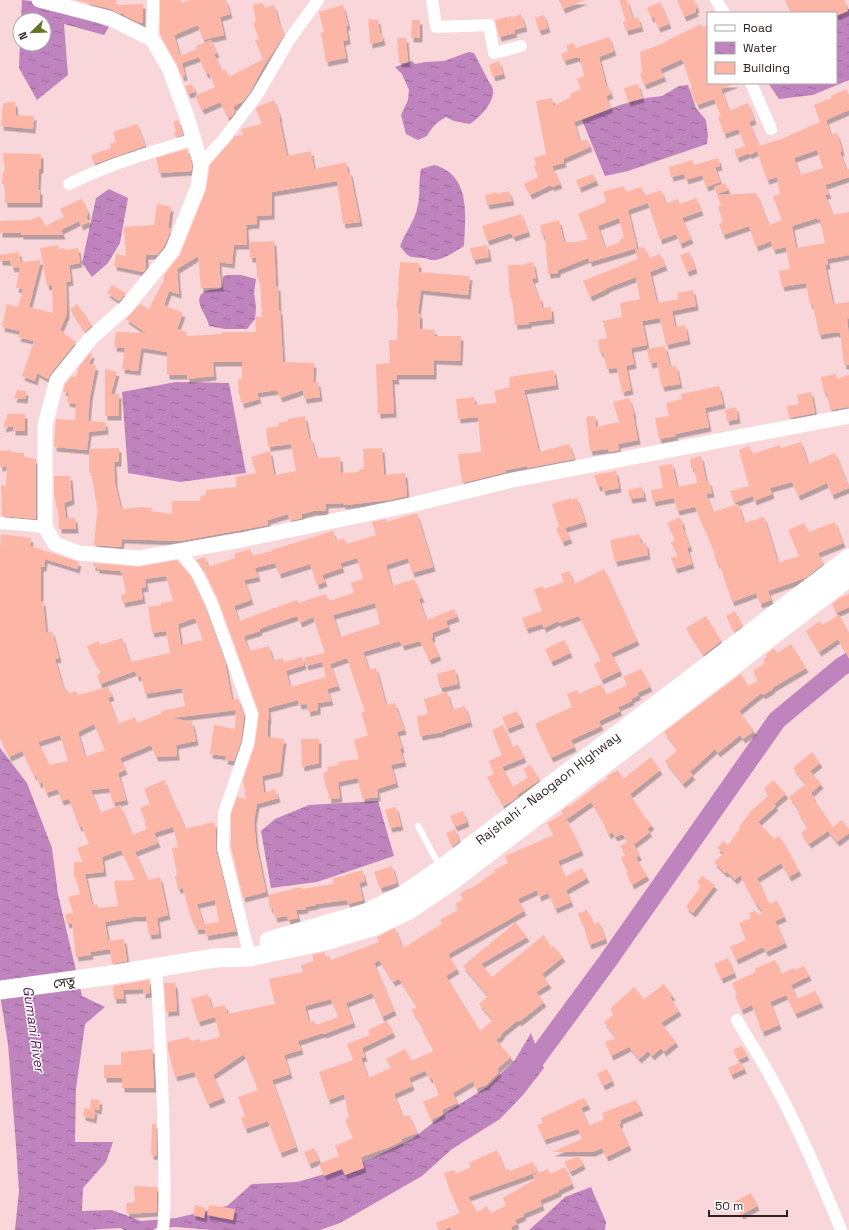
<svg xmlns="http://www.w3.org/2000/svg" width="849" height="1230" viewBox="0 0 849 1230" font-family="'Space Grotesk','Noto Sans Bengali',sans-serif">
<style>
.water{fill:url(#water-ripples)}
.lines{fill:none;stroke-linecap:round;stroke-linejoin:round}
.river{stroke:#bf83be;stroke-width:19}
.building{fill:#fdb6a6;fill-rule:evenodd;filter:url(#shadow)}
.service{stroke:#fff;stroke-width:6}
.minor{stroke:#fff;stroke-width:12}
.tertiary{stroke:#fff;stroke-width:15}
.primary{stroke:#fff;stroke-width:19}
.labels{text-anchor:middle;stroke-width:3;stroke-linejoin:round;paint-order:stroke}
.street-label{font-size:13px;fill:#2d2122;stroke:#fff}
.water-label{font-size:14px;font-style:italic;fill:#5d145e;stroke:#fff}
</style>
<defs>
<pattern id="water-ripples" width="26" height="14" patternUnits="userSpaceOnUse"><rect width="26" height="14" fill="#bf83be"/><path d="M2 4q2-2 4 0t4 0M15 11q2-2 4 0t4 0" fill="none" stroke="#9c6b9a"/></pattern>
<filter id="shadow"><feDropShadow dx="2.5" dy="4.5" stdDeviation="0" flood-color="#0004"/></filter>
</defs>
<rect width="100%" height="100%" fill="#f9d6d9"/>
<path class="water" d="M22 0 40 2 109 27 104 35 64 24 68 75 37 100 19 68 20 44H44V20H21Z
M831 8 849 9V80L813 95 779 99 768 83H836V13Z
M469 52 474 53 489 82C502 95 481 117 470 124L454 121 446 117C437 122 432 127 427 136L418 140 406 134 401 115 408 100 409 90 402 74 395 67 412 61 415 64 425 62 444 61Z
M688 85 696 108 706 120 708 136 707 144 628 171 605 176 582 120 620 105 646 98 662 96 679 86Z
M434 165C472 175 465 217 464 246 456 251 442 261 432 260 429 260 426 258 423 258 409 257 409 258 400 246 405 233 414 222 417 209 421 196 418 182 421 169Z
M109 189 128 198 120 243 108 263 92 277 82 263 96 198Z
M227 275H241L256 279 254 292 256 308 255 319 247 329H225L209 326C207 314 190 299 206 291 211 288 217 291 222 287L223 277Z
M176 382 229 383 246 473 180 482 128 473 122 392Z
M0 748 27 783 52 848 58 894 82 996 105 1007 85 1024 76 1089 75 1142H113L106 1162 83 1188 82 1211 112 1210 141 1221 176 1218 227 1206 252 1184 297 1182 339 1170 370 1159 412 1139 447 1112 487 1087 515 1060 531 1033 544 1068 523 1095 500 1119 452 1149 422 1176 340 1223 320 1230H212L176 1227 156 1228 153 1230H124L121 1228 86 1230H15L19 1191 16 1146 8 1044 0 995Z
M378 801 394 856 317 882 271 888 261 831 275 819 309 805Z
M591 1187 606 1222 605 1230H529L547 1214 565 1197Z"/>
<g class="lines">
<path class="river" d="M524 1075 607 962 777 720 841 667 849 662"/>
</g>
<path class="building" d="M75 0H116L117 5 143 4V23H140L124 15V13L120 14 111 9Z
M160 0H181V3L190 0H226L230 14 220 17 224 35 203 40 198 25 174 35 180 56 197 49 196 46 211 40 217 53 214 54 222 71 226 70 229 77 263 59 255 40 259 39 253 23 256 22 253 5 263 3 264 8 274 5 279 23 284 35 262 69 251 91 243 101 233 107 235 111 232 116 228 118 220 102 202 110 195 96 215 87 209 73 206 74 199 57 182 63 185 76 182 77 177 64 160 34Z
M559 0H585L563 9Z
M619 0H627L633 19 638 17 641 27 626 31 623 22 626 21Z
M677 0H694L697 8 695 9 696 12 684 17Z
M785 0H844L848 11 836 16V13H791Z
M660 2 669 24 658 28 654 17 651 18 647 8Z
M343 5 348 26H346L348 40 343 41 346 58 326 62 321 33 324 32 319 12Z
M521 14 525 27 514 30 515 33 499 37 495 20 511 16V18Z
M544 15 548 28 539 31 535 18Z
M368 19 378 20 380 34 381 33 383 41 370 44Z
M412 20H420V38H411Z
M701 24 702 27 708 25V83H736L721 89 729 111 748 103 754 120 749 122 759 146 781 139 820 122 814 105 832 98 831 96 846 89 849 96V110L826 120 831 135 837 133 842 151 840 152 846 169H849V177L825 185 829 194 825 195 833 215 849 212V255L827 259 828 265H825L833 304 849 302V318L847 319 849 336V365H844L840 333H836V332L819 335 813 305H810L806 283 782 287 779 271 790 269 786 247 773 250 771 241 756 247 749 226 723 235 719 224 723 222 718 207 721 205 717 195 756 193 769 225 782 220 773 196 780 194 777 177 767 180 757 151 749 155V153L737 158 734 150 745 146 738 129 724 134 718 117 721 116 714 99 697 105 690 89 692 88 682 59 660 69 664 77 644 85 640 74 642 73 640 52 664 43V42ZM817 150 823 168 800 175 794 158ZM817 218 818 220 820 219 825 243 796 248 792 226Z
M609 37 614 51 599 57 606 86H608L611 94 606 96 611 108 574 122 580 142 587 139 590 147 563 159 564 163 552 166 560 184 552 187 551 185 530 195 524 184 538 177 534 166 536 165 534 158 546 154 536 101 552 98 553 106 571 97 570 94 581 89 577 79 584 76 580 58H577V57L564 61 561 54 568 51 566 46 573 43 576 48Z
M397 38H406L408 62 399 63Z
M499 61 503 74 493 77 489 65Z
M192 84 195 92 188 94 185 86Z
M638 84 642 98 628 102 624 88Z
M274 100 280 117H279L287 156 311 151 314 169 346 162 348 172H350L360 222 343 224 337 181 272 192V215L257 216V224L246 225 247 245H234L232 264 219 262 221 287 201 288 198 256 177 269 179 294 169 291 164 305 183 313 177 329 187 332 186 336 222 334V332H256L255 317H262L260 278H257L256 258H250L249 242 274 241 276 286H278L279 310H280L283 362 314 363 313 382H318L320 397 304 399 303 390 280 398 277 390 257 393 259 399 242 404 238 390H239L238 379H242V362H213L214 376 187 379V375H167V352L142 348 141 349 138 371 122 369 125 348 114 347 116 332 146 333 126 319 140 304 149 309 163 282 164 284V275L180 255 206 190 210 165 235 136 243 135 241 129 262 124 256 109 257 107Z
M15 102 16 115 34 116 33 129 1 126 3 103Z
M178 120 183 135 176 137 174 132 176 131 173 122Z
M137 124 145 146 94 164 91 155 111 148 110 144 116 142 113 132Z
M187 149 192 165 191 171 159 173 156 158Z
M3 153 41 154V169H39L38 190H40V203H5V184H2L3 171H5Z
M718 158 720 166 715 167 720 182 706 187 702 175 686 180 684 174 671 177 669 167 692 160 694 165Z
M593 174 596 181 579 188 576 180Z
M725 183 728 190 717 194 714 187Z
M624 186 626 192 641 187 644 196 661 190 666 204 678 199 680 204 696 198 701 211 682 218 691 239 680 244 676 234 660 240 648 203 628 210 637 248 590 262 588 258 558 270V273L548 274 545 236H542L540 225 559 220 564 242H577L588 239 578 214 606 202 603 192ZM619 218 624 238 619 240 620 242 605 248 598 226Z
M509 191 512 201 487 205 485 195 497 192V194Z
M82 199 87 210 88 215 86 216 89 222 81 226 79 221 61 230 63 235H21V233H0V221L31 220 40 216 45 226 64 217 60 209Z
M157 204 171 207 168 229 171 228V230L164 246 157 255H146V269L143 272 114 266 116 254 126 256 124 227 154 225Z
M521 214 528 232 513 237 511 233 487 241 482 226Z
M59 245 58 249 65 248V250L78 248 80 263 69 265 71 281 66 282 67 314 60 330 76 342 50 374 48 379 37 373 35 381 22 376 34 341 18 337 20 331 2 327 7 304 18 307 23 289 16 288 20 267 12 268 10 261H0V255L19 252 21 265 22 262 41 260 29 307 53 313 52 285 47 286 40 248Z
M487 245 489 257 473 260 470 248Z
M644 247 649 258 660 254 665 266 650 272 657 303 679 299 677 293 693 290 696 306 672 311 675 327 685 325 688 340 666 345 660 318 642 321 647 345 631 348 634 364 626 366 631 390 622 392 617 368 607 369 603 352 600 353 598 340 607 338 603 321 622 317 620 303 640 299 636 277 607 288V289L590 297 583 281 638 259 635 250Z
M689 252 695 269 687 272 680 255Z
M400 262 419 263V272L470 276 468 295 421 290 418 313 420 314V329L435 330 434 336H461L460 361 434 360V375H396L397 380H392L394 413 378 414 376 364 390 363 389 340H397L398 308H396L399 287H398Z
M533 262 536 278 532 279 538 297H540L542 308 551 307 552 319 529 322V324L515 325 512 298H510L508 265H522Z
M112 285 126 293 119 301 107 293Z
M77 304 92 325 85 332 70 309Z
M665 346 670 367 676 366 680 384 662 387 657 362 650 364 647 349Z
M90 353 92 354 89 364 96 366 90 396 88 421 105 422 106 430 89 432 87 450 54 447 56 419 75 420 76 404 67 402 69 393 63 391 65 384 72 376 76 377 79 367Z
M105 369 117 372 111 394H119V416H105Z
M554 370 556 385 524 390 539 452 569 444 574 459 527 468V466L506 470V472L462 483 458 454 481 452 478 417 458 419 456 399 474 397 475 405 497 403 494 391 510 387 509 377Z
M836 374 837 379 849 375V407L830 410 827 393H824L821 377Z
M719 386 723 404 705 408 709 427 675 434 676 436 659 439 655 418 669 416 666 403 682 399 681 394Z
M17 390 26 391 25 399 14 398Z
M811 392 815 413 789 418 787 406 799 404 797 395Z
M629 398 634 414H633L638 440 618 444 619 450 609 452 608 449 590 451 586 417 595 416 596 427 619 422 613 402Z
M736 407 738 419 727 421 725 410Z
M8 414H25V431H13V426L3 428Z
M305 416 309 438H311L316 458 340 457 341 473 359 472V469H364L363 449 382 448 384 475 405 473 407 496 389 500 354 504 343 505V503L326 504V511H313L302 514V518L290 521 288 514 268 520V525L180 541 122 539 121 547 94 545 97 513H98L91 473H89V449L119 448V462H114L115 483 121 509 143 507 152 508 151 511 172 514V501H201L200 496 206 495V490L237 487 235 477 256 473 251 457 270 451 274 475 296 471 291 444 268 447 266 428 279 426 278 423 288 421V419Z
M801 442 808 464 835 453 849 488 832 495 827 483 798 496 792 482 770 488 772 494 754 501 753 496 734 503 730 491 749 486 739 450 749 446 752 454 780 445 781 448Z
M10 450V452L24 453V457L36 459V519L2 516 1 485 6 486 7 466 0 467V451Z
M701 456 706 481H709L712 493 706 494 713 512 738 504 744 523 764 517 778 563 799 556 788 530 804 523 809 532 835 522 843 543 818 553 823 564 805 578 768 591 771 600 760 604 756 593 732 602 719 563 717 564 714 554H715L695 507 677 511 674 498 653 502 651 490 663 488 659 466 672 464 677 487 697 483 694 468H691L690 459Z
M616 471 619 488 603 491 602 486 598 487 594 475Z
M54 476H70L72 500 64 503 66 518H75L76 529H59L58 509H57L54 494Z
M642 487 644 497 630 499 628 490Z
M571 498V500L577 498 585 522 565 528 570 539 562 542 556 528 559 526 552 504Z
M413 514H417L433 567 412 573 408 558 386 565 392 586 414 579 422 598 419 599 426 620 454 609 457 617 446 621 448 627 432 633 433 637 431 638 439 656 429 660 420 641 402 646 400 641 363 652 369 670 376 668 386 705 395 703 404 730 397 732 402 748 400 749 404 762 391 765 396 783 377 789 378 797 362 799V790H360L358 778 338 782 340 798 329 799 328 788H326L323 773 328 771 327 767 338 765V762L359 759 354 740 368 735 361 713 365 712 347 658 330 664 338 686 327 689 331 701 318 703V710L308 712 307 704 299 705 298 700 268 708 269 720H268V737L284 739 280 772 262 776 264 793 275 789 278 798 257 804 254 820 256 844 266 892 243 898 231 847V814L237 797 246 799 244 792 245 791 243 780 255 744 259 713 218 599 203 568 196 560 205 557 208 567 235 558 234 554 250 549 252 556 272 551V550L333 531 336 541 344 538 346 544 376 535 372 522 386 519 387 522ZM357 558 363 579 351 583 354 593 328 601 326 594 298 603 297 600 239 621 234 606 251 600 244 580 258 577 255 568 275 563 279 574 310 564 317 585 325 582 322 575 342 568 340 563ZM375 603 380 624 340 637 333 615ZM297 616 300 623 313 617 325 653 304 658 306 666 322 662 326 677 290 687 286 671 304 665 302 657 284 662 283 658 273 661 269 646 249 651 244 636 260 631 259 629Z
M680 517 683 525 682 526 690 547 687 548 692 564 675 569 671 558 678 556 671 543 675 540 667 523Z
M1 534 31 538 30 546 79 562 77 569 45 559 44 567H41V602L43 601 46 633 52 631 59 658 55 659 63 687 65 686 67 694 76 691 78 695 108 687 112 696 108 698 118 724 135 717 137 723 162 713V711L185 706 182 688 145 694 141 676 137 677 135 671 100 684 97 675 101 673 90 654 87 646 99 641 100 645 122 638 130 662 170 653 166 631 152 633 148 607 161 605V603L173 601 166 576 145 579 146 587 141 588 143 599 123 603 121 595 126 594 122 573H121L120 571 97 569V567L93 566V563L138 567 177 560 190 575 204 605 225 662 232 700 238 699 244 716 241 741 234 761 225 760 226 756 210 754 214 725 235 729 236 710 172 718 192 722 196 741 176 745 177 756 156 757 151 745 120 758 125 770 118 773 126 800 113 803 109 788 91 790 100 813 120 805 132 835 147 829 144 823H146L140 808 150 804 144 789 164 780 175 807 176 806 185 829 214 822 216 830V850L236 931 206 936 204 924 219 922 215 900 197 904 205 929 196 930 194 921H192L187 904 183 888 178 889 175 876 177 875 172 848 178 847 173 827 154 833 158 843 135 852 148 880 160 877 168 915 157 918 159 934 149 935 146 917H133L105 922 108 941 124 939 127 961 112 964 110 949 90 952 91 955 76 957 72 923 67 924 65 914 73 913 68 897 80 894 76 878H74V862H83L77 848 89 844 82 826 79 827 69 799 61 801 58 789 46 793 42 782 39 784 36 775 34 776 22 751 9 757 0 738V549ZM195 618 203 640 181 645 178 624ZM94 724 105 750 85 757 78 732ZM60 735 68 761 49 765 38 742ZM121 850 135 880 114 881 118 906 98 908 97 904 92 905 85 874 104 872 102 857Z
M639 534 641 544 646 543 648 555 615 562 610 540Z
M604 569 637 641 611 653 620 671 601 680 594 664 601 661 579 616 559 623 558 621 544 628 542 624 526 629 522 618 542 611 534 589 543 586 544 589 564 582 561 574 569 571 574 584Z
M849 594V607L836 613 832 604 840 598Z
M735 611 742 626 734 632 726 616Z
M839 615 849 633V659L838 639 819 652 806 631 820 621 822 625Z
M706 616 721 641 703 655 686 628Z
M564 640 570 653 551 662 545 649Z
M791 644 806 668 772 688 773 689 763 695 761 693 739 711 754 731 743 739 740 735 718 753 715 749 690 772 693 775 683 784 665 761 677 751 674 747 675 746 664 732 741 674 748 686 758 681 753 671 765 663 763 660 767 657 766 655 774 648 777 653Z
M455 669 458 684 440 688 437 674Z
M641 669 650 687 637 693 639 695 631 699 632 701 618 707 620 711 599 721 601 726 571 740 574 747 551 758 535 724 572 707 567 694 577 690 578 694 601 684 606 695 627 685 623 677Z
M447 692 452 710 465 706 470 722 443 731V732L420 736 417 716 428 714 424 699Z
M517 711 522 723 507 729 502 717Z
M503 725 512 747 518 745 524 758 502 767 513 787 528 777 523 769 530 765 540 780 517 795 518 796 512 801 503 806 487 777 494 774 489 761 502 755 492 730Z
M301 739H319V763L302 767Z
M812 752 820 763 810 771 821 784 811 793 814 797 813 798 833 827 842 820 849 829V833L837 842 828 831 809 844 801 833 808 828 798 813 800 811 789 797 806 784 793 768Z
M651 757 660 770 630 794 645 818H646L652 825 647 829 650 832 634 844 639 856 636 858 647 876 632 885 626 873 628 872 621 858 626 855 620 846 627 842 623 834 615 837 612 832 609 835 604 826 605 825 591 802 567 819 561 811 568 806 569 807 600 783 608 779 606 777 609 775 618 770 623 779Z
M773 780 786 794 774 804 776 806 758 822 774 839 779 836 785 845 799 871 789 877 781 863 757 878 769 904 777 901 784 917 775 921 785 943 766 952 763 947 736 960 730 947 746 940 739 923 751 918 749 913 754 911 760 915 763 911 755 903 740 875 735 880 727 872 725 873 714 862 724 853 717 848 723 841 728 845 740 829 739 827 751 811 769 795 764 789Z
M396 807 401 826 390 828 385 810Z
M463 811 467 822 455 827 450 816Z
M563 814 574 835 581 851 558 861 565 877 582 868 587 878 566 890 571 902 555 909 548 893 539 897 537 890 518 899 524 911 448 954 457 969 446 976 480 1031 493 1020 479 1004 488 996 463 966 516 922 521 931 522 930 527 937 481 964 492 977 544 935 551 948 553 946 563 957 542 974 549 984 536 992 544 1002 519 1022 518 1020 501 1034 502 1035 496 1040 511 1057 497 1069 499 1072 486 1085 476 1089 473 1081 453 1093 457 1103 442 1110 443 1114 431 1120 423 1102 439 1095 432 1078 430 1079 425 1071 409 1078 412 1086 394 1094 403 1117 409 1115 417 1133 401 1139 402 1141 389 1147 361 1157 364 1168 345 1175 342 1169 324 1176 319 1164 339 1156 335 1146 353 1138 345 1120 349 1118 344 1094 328 1100 319 1072 353 1060 347 1044 370 1035 368 1030 387 1021 393 1033 362 1048 365 1057 361 1058 368 1078 391 1068 386 1059 405 1049 411 1061 434 1051 422 1030 424 1029 411 1010 417 1007 399 979 393 982 379 960 374 963 394 1011 382 1017 372 993 346 1003 353 1023 324 1034 323 1033 298 1041 301 1050 284 1055 290 1074 272 1080 296 1147 280 1153 268 1121 245 1129 241 1118 245 1116 238 1097 258 1090 244 1054 213 1075 223 1098 208 1104 194 1072 175 1077 168 1050V1042L189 1037 190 1041 200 1039 201 1042 220 1037 215 1017 198 1022 191 999 208 994 212 1008 225 1005 227 1014 275 1004 269 979 303 972 301 965 314 961 312 955 324 952 326 957 329 956 331 960 379 942 377 937 395 928 403 948 442 924 440 920 458 910 455 904 463 900 460 894 469 888 470 889 495 872 494 870 508 863 505 856 554 835 547 823ZM331 999 338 1017 316 1025 314 1021 309 1023 305 1006Z
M455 829 459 841 452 847 446 833Z
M392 866 397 883 380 888 374 872Z
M362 870 365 881 359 883 363 900 348 904 347 900 316 904V905L305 907 306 909 296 910 298 918 288 920 287 916 275 918 273 908 270 909 268 895 301 887 302 889 333 884V878L345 876V875Z
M702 876 715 885 693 913 686 907 701 886 697 883Z
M587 910 594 924 599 922 605 939 589 945 584 927 578 914Z
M728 958 734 973 721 979 714 964Z
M775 960 781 974 794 968V970L804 966 809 976 791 985 797 999 815 991 821 1003 795 1014 786 995 770 1002 779 1025 762 1032 752 1005 741 1010 735 995 737 994 732 983 756 972 754 969Z
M149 980 150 993 143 994V989L123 990 124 999H114L113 986Z
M164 983H175L177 1011 166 1012Z
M664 984 673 996 670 997 679 1011 661 1023 676 1042 664 1052 661 1048 652 1056 648 1051 639 1059 629 1047 611 1056 605 1042 616 1038 604 1022 614 1014 610 1009 634 987 644 999Z
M742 1046 747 1056 738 1060 733 1050Z
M152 1049 154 1088H122V1078H104V1065H121V1052Z
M741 1062 744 1069 731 1075 728 1068Z
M607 1069 612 1081 603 1086 597 1074Z
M584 1098 588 1105 581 1108 589 1126 604 1119 602 1113 636 1100 641 1111 620 1120 621 1123 619 1124 629 1146 606 1157 602 1148 593 1152H552L582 1139 578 1129 544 1140 537 1125 543 1123 541 1118Z
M91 1099 100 1100 99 1110 90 1108Z
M84 1108 95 1110 94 1119 83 1116Z
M152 1124H156L157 1156 151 1155Z
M314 1148 319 1160 309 1164 304 1152Z
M497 1150 505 1171 509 1169 510 1171 533 1162 537 1172 468 1197 477 1212 487 1206 490 1213 506 1206 503 1198 535 1179 533 1175 548 1169 550 1174 565 1167 572 1184 559 1190V1192L540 1200 542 1206 523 1214 524 1216 515 1220 517 1224 511 1227 512 1230H451L450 1227 444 1230H439L436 1223 460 1213 450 1191 444 1173 454 1170 456 1174 471 1167 469 1163Z
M579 1156 583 1165 570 1172 564 1162Z
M134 1186 157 1187V1212L127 1214 126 1203 135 1202Z
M751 1193 757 1206 741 1215 734 1202Z
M195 1205 206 1208 204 1218 193 1215Z
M209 1205 235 1209 233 1220 207 1215Z"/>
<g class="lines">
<path class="service" d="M418 826 440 867"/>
<path class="minor" d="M432 0 436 27 489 25 494 53 521 46
M716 0 724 13
M152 39 153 8V0
M751 83 771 129
M201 164 223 140 257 95 289 40 318 0
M69 184C109 164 151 152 194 139
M0 523 45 527
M179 551 196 571 211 602 252 715 248 743 224 813 223 848 250 957
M156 968C160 1029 163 1090 164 1151 164 1177 166 1204 163 1230
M737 1020C749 1041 763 1062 774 1083 800 1130 821 1180 841 1230"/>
<path class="tertiary" d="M39 0 109 18 152 39 169 68 187 117 201 164 198 187 172 251 126 307 91 338 57 380 45 425V527L55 544 79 553 139 558 241 540 415 504 508 481 849 416"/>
<g class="primary">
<path id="s1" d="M269 941 366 913 403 895 441 869 849 558"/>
<path d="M0 990 104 976 215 958 250 957 329 940 372 927 409 910 449 883 849 577"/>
</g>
</g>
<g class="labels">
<g class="street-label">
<text dy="5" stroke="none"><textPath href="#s1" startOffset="322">Rajshahi - Naogaon Highway</textPath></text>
<text transform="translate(64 982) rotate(-8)" y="5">সেতু</text>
</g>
<g class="water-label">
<text transform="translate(34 1029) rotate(82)" y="5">Gumani River</text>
</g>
</g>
<rect x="707" y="12" width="130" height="72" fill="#ffffff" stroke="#aba6a7"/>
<rect x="715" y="25" width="20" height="6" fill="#ffffff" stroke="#aba6a7"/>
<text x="743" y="32" font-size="12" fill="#2d2122">Road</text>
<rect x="715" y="42" width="20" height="12" fill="url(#water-ripples)" stroke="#aba6a7"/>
<text x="743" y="52" font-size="12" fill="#2d2122">Water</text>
<rect x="715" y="62" width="20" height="12" fill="#fdb6a6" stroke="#aba6a7"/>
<text x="743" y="72" font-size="12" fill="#2d2122">Building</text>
<g transform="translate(32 32) rotate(247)"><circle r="19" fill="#ffffff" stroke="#aba6a7"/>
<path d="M0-3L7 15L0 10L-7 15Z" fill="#657523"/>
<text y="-6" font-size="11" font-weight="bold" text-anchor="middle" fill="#2d2122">N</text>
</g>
<path d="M709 1210v6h78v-6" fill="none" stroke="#2d2122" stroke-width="2"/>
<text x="715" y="1210" font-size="12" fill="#2d2122" stroke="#ffffff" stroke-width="3" paint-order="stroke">50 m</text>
</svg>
